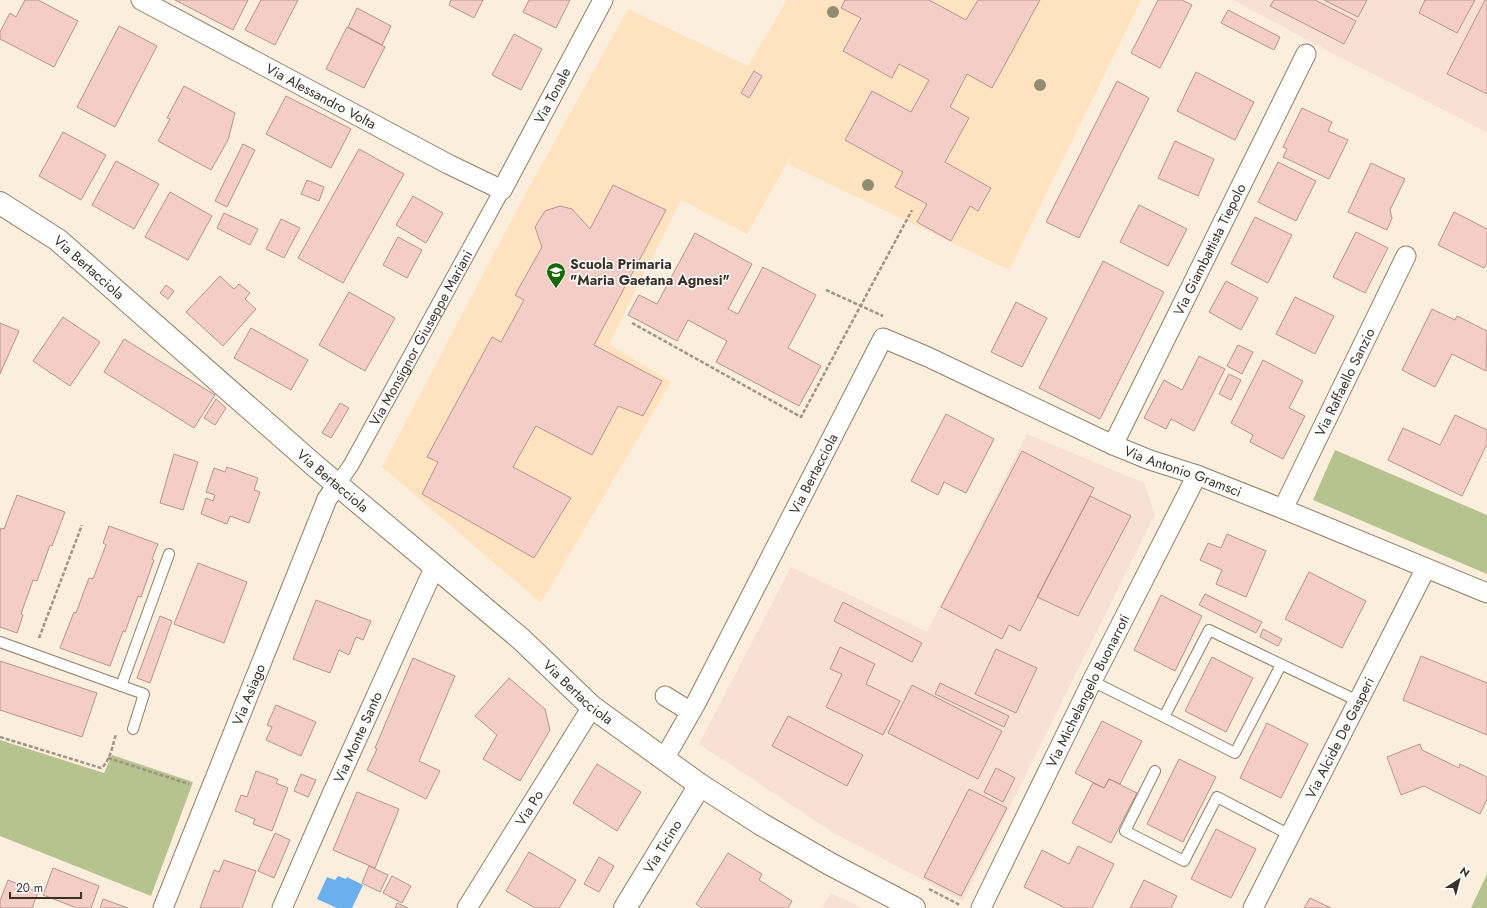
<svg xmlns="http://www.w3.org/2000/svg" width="1487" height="908" viewBox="0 0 1487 908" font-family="Jost,sans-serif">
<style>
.built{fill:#ffe3c1}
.industrial{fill:#f8e0d6}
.green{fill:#b7c38f}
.water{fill:#6bafee}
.building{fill:#f5cdc7;stroke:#b7938e}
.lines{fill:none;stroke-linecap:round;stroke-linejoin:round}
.service-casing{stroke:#937e65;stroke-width:12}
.pedestrian-casing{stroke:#937e65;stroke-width:17}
.minor-casing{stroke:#937e65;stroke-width:21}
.tertiary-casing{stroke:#937e65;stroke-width:24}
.path{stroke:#9f9486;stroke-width:2.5;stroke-dasharray:4 2;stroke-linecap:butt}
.service{stroke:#fff;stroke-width:10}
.pedestrian{stroke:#fff;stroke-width:15}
.minor{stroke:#fff;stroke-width:19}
.tertiary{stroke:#fff;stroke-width:22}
.tree{fill:#908e72}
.labels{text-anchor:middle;stroke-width:3;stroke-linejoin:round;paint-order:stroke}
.street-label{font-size:14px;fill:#3a3127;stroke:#fdfdfd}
.poi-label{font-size:14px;font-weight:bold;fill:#3a3127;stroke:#fdfdfd;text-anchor:start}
</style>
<rect width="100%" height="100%" fill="#fbeedd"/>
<path class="built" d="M787 0H1141L1009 270 788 164 798 144 747 234 681 200 609 344 671 382 541 603 382 467 521 202 628 9 748 66Z"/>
<path class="industrial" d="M1233 0H1487V132L1330 52Z
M1027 434 1144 483 1155 514 963 901 832 832 699 744 791 567 927 632Z
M831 893 862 908H822Z"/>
<path class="green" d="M1335 450 1487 515V574L1313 500Z
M0 740 104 773 112 755 193 782 151 896 0 836Z
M1487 874V908H1471Z"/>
<path class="water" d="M338 876 346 879 347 877 363 885 352 908H337L317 899 327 877 335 880Z"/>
<path class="building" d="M25 0H38L78 21 54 67 0 39V32L10 13 16 17Z
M175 0H248L233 30Z
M261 0H298L275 45 245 30Z
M451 0H483L474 18 449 5Z
M529 0H570L556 28 523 12Z
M845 0H929L966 20 978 0H1040L992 88 967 74 950 107 969 118 945 162 991 188 978 211 970 206 951 241 917 222 927 204 895 187 903 172 845 140 872 91 911 112 929 80 899 64 892 78 843 51 861 18 841 8Z
M1158 0H1182L1192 5 1160 68 1131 53Z
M1274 0H1315L1356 21 1344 44 1270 6Z
M1324 0H1367L1358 17Z
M1425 0H1475L1457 33 1419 13Z
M1485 0H1487V94L1447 74Z
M357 8 391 26 382 45 348 27Z
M1228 10 1280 37 1274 50 1221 23Z
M119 26 157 46 115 127 77 107Z
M347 27 385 47 364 88 326 69Z
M514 34 542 49 521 90 492 75Z
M754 71 762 76 749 98 741 93Z
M1196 72 1254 102 1235 140 1177 111Z
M1117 81 1149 98 1079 238 1046 222Z
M184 86 235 113 228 140 211 170 158 141 170 119 167 118Z
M286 96 351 129 331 168 266 134Z
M1302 108 1332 122 1328 131 1348 140 1329 179 1283 157 1287 149 1283 147Z
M63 132 106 155 81 200 39 176Z
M1175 141 1214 159 1198 196 1158 178Z
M243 144 255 150 227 207 215 201Z
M359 149 404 174 343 283 298 258Z
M116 161 159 184 134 229 92 205Z
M1278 162 1316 181 1296 221 1258 202Z
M1371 163 1405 179 1390 210 1392 218 1387 230 1348 212Z
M307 180 324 187 319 201 301 194Z
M613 185 666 210 594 345 662 381 643 416 618 406 592 455 536 426 513 467 571 498 534 558 422 494 438 462 427 457 492 337 501 342 524 300 515 295 542 247 535 227 545 211 560 206 572 209 590 229Z
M170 192 212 216 188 260 145 237Z
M413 196 443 213 426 243 396 225Z
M1139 205 1187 229 1168 266 1120 242Z
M1454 212 1487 229V263L1484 268 1438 245Z
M224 213 258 229 250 245 217 228Z
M1255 217 1292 235 1268 283 1231 264Z
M281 219 300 228 284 258 266 249Z
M1356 232 1388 248 1365 293 1333 277Z
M695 233 752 264 728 309 738 314 763 267 816 295 788 348 821 366 799 406 716 362 727 341 688 320 677 341 628 315 639 295 657 304Z
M398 237 422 250 407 278 383 265Z
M1103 261 1164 292 1100 419 1039 388Z
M220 276 234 289 239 284 250 293 245 299 256 309 223 346 186 312Z
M1226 281 1258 298 1241 330 1209 312Z
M166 285 174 291 168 299 160 293Z
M349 292 395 318 365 371 319 345Z
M1295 297 1334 316 1315 354 1276 334Z
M1016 302 1047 318 1022 367 991 352Z
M1432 309 1455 320 1457 316 1487 331 1486 371 1452 354 1435 387 1402 370Z
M63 317 100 342 70 386 33 361Z
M0 323 19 331 0 374Z
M251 328 308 360 291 390 234 358Z
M124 339 215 395 194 428 104 372Z
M1238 345 1253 352 1242 374 1227 366Z
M1199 356 1225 369 1194 431 1171 419 1166 429 1144 418 1164 380 1182 390Z
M1263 360 1303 381 1289 408 1305 416 1283 459 1250 442 1253 435 1231 423Z
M1229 374 1241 380 1231 400 1219 394Z
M216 399 226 408 215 425 204 418Z
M340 403 349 408 331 438 322 433Z
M946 414 994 439 966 493 944 482 938 495 911 481Z
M1455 415 1487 430V444L1462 496 1388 460 1403 428 1440 445Z
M1022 451 1094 488 1020 631 1009 625 1002 639 941 607Z
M174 454 198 462 183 510 160 503Z
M227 467 258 478 254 490 260 492 249 523 230 516 227 524 201 514 206 498 213 501 215 495 206 492 214 468 225 472Z
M17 495 65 512 52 546 50 545 37 581 33 580 21 614 23 615 17 633 0 627V532L1 528 4 529Z
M1090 496 1131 516 1078 616 1037 597Z
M109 526 158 544 152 559 154 560 141 597 138 596 125 632 123 631 110 666 60 648 74 612 76 613 89 578 93 579 106 545 103 543Z
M1227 534 1266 551 1246 597 1216 584 1222 570 1200 560 1208 543 1221 548Z
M198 563 247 582 224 643 174 624Z
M1309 572 1366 601 1342 648 1285 619Z
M1205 594 1262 622 1256 633 1199 605Z
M1161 595 1202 616 1175 671 1134 650Z
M316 600 371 621 363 640 356 637 349 655 339 650 330 673 293 659Z
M843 602 922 643 912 662 834 621Z
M160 616 172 621 150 683 137 678Z
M1263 629 1282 639 1278 646 1260 637Z
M840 647 875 664 866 684 900 701 883 735 826 707 842 674 830 669Z
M996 649 1037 668 1016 713 975 694Z
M1421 656 1487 683V735L1403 700Z
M1212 657 1253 678 1226 732 1185 711Z
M413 658 455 676 419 761 440 771 426 799 367 770 377 749 375 748Z
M0 661 97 693 82 737 0 710Z
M509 678 545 709 550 730 520 781 483 759 497 735 475 716Z
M940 683 1009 716 1004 727 935 694Z
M912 685 1002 731 978 779 888 733Z
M276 705 316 722 301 756 266 740 272 727 267 725Z
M788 716 863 755 847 786 772 746Z
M1102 721 1142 741 1120 784 1109 779 1104 788 1075 773Z
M1267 723 1308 744 1281 798 1240 778Z
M1420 744 1422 750 1459 768 1460 764 1487 777V799L1480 814 1424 786 1401 795 1387 757Z
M1179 759 1216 777 1183 842 1147 824Z
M597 764 641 792 617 831 573 803Z
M996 768 1015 778 1003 802 984 792Z
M256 771 278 779 276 783 288 788 272 831 253 824 255 819 235 811 241 795 247 797Z
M301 774 316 780 308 797 294 791Z
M1109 779 1137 793 1111 843 1072 823 1093 783 1104 788Z
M969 789 1007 808 961 896 924 877Z
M357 792 399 809 375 868 333 850Z
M1216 829 1256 849 1231 898 1191 879Z
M275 833 290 840 274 878 258 871Z
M1078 846 1114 864 1092 908H1065L1024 887 1042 850 1069 864Z
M529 852 576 880 559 908H535L506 891Z
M728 853 762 874 759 880 792 901 788 908H702L696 904Z
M599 857 614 866 599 892 584 884Z
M224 860 256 871 242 908H200L214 870 219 872Z
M369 866 388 875 380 892 362 883Z
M53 868 99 886 91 908H77L43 895Z
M392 876 411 886 402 903 383 893Z
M8 880 38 892 32 908H0V901Z
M1144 880 1177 896 1171 908H1130Z
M1310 898 1331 908H1304Z
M103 899 128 908H100Z
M397 903 408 908H395Z"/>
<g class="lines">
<g class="service-casing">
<path id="service" d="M0 642 144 694 133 729
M1281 665 1235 753 1164 717 1209 630 1358 701
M1092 681 1164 717
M121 686 169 554
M1155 771 1125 831 1184 861 1217 797 1290 835"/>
</g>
<g class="pedestrian-casing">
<g id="pedestrian">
<path id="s1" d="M338 484 351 465 502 190"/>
</g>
</g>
<g class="minor-casing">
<g id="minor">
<path id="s2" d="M141 0 448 164 502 190 603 0"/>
<path id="s3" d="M1113 445 1306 54"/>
<path id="s4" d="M1283 509 1406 256"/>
<path d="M665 696 691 712"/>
<path id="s5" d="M664 759 696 703 883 338 928 357 1113 445 1150 460 1197 475 1283 509 1487 593"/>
<path id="s6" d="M163 908 327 499 338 484"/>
<path id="s7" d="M282 908 332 794 435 566"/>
<path id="s8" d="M467 908 592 707"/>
<path id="s9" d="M981 908 1092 681 1197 475"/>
<path id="s10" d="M1253 908 1426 568"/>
</g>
</g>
<g class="tertiary-casing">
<g id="tertiary">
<path id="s11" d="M0 203 58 240 314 465 521 639 592 707 700 785 761 824 830 864 914 908"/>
<path id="s12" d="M625 908 700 785"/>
</g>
</g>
<path class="path" d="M826 290 883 316
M632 323 801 417 912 210
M39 638 82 525
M0 737 101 768C110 762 113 744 116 734
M108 758 189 784
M929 889 960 905"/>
<use href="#service" class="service"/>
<use href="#pedestrian" class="pedestrian"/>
<use href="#minor" class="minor"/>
<use href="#tertiary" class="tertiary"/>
</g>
<g class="tree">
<circle cx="833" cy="12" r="6"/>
<circle cx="1040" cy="85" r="6"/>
<circle cx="868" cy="185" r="6"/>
</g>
<defs>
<g id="school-pin" transform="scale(1)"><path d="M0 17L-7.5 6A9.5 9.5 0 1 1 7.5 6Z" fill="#196706" stroke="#fdfdfd"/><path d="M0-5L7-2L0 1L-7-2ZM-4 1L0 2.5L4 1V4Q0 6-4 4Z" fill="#fff"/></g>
</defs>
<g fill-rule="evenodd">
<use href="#school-pin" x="556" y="272"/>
</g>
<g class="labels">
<g class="street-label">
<text dy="5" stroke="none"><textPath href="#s2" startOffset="515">Via Tonale</textPath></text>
<text dy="5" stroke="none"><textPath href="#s2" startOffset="204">Via Alessandro Volta</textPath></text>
<text dy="5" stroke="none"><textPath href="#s3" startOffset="218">Via Giambattista Tiepolo</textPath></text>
<text dy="5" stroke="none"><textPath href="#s11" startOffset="110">Via Bertacciola</textPath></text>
<text dy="5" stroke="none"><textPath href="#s1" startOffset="168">Via Monsignor Giuseppe Mariani</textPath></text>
<text dy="5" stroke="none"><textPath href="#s4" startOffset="141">Via Raffaello Sanzio</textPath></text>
<text dy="5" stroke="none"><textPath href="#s5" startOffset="803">Via Antonio Gramsci</textPath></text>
<text dy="5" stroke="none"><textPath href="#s5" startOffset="322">Via Bertacciola</textPath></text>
<text dy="5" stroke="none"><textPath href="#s11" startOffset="434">Via Bertacciola</textPath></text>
<text dy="5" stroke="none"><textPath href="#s11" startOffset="758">Via Bertacciola</textPath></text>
<text dy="5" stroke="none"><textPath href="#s9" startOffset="242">Via Michelangelo Buonarroti</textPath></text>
<text dy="5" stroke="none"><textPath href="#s6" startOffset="230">Via Asiago</textPath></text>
<text dy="5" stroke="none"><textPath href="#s7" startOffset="187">Via Monte Santo</textPath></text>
<text dy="5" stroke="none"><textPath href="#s10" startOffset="191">Via Alcide De Gasperi</textPath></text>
<text dy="5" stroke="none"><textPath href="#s8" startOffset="118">Via Po</textPath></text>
<text dy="5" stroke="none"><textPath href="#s12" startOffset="72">Via Ticino</textPath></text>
</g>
<g class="poi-label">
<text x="570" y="269">Scuola Primaria<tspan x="570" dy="16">"Maria Gaetana Agnesi"</tspan></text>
</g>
</g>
<g transform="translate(1459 880) rotate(36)" stroke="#fdfdfd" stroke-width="3" paint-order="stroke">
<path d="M0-3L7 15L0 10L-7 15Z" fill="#3a3127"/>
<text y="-6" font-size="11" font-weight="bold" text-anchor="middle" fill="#3a3127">N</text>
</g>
<path d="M10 892v6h71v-6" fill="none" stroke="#3a3127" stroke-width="2"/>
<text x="16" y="892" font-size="12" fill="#3a3127" stroke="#fdfdfd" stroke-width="3" paint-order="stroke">20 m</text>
</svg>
